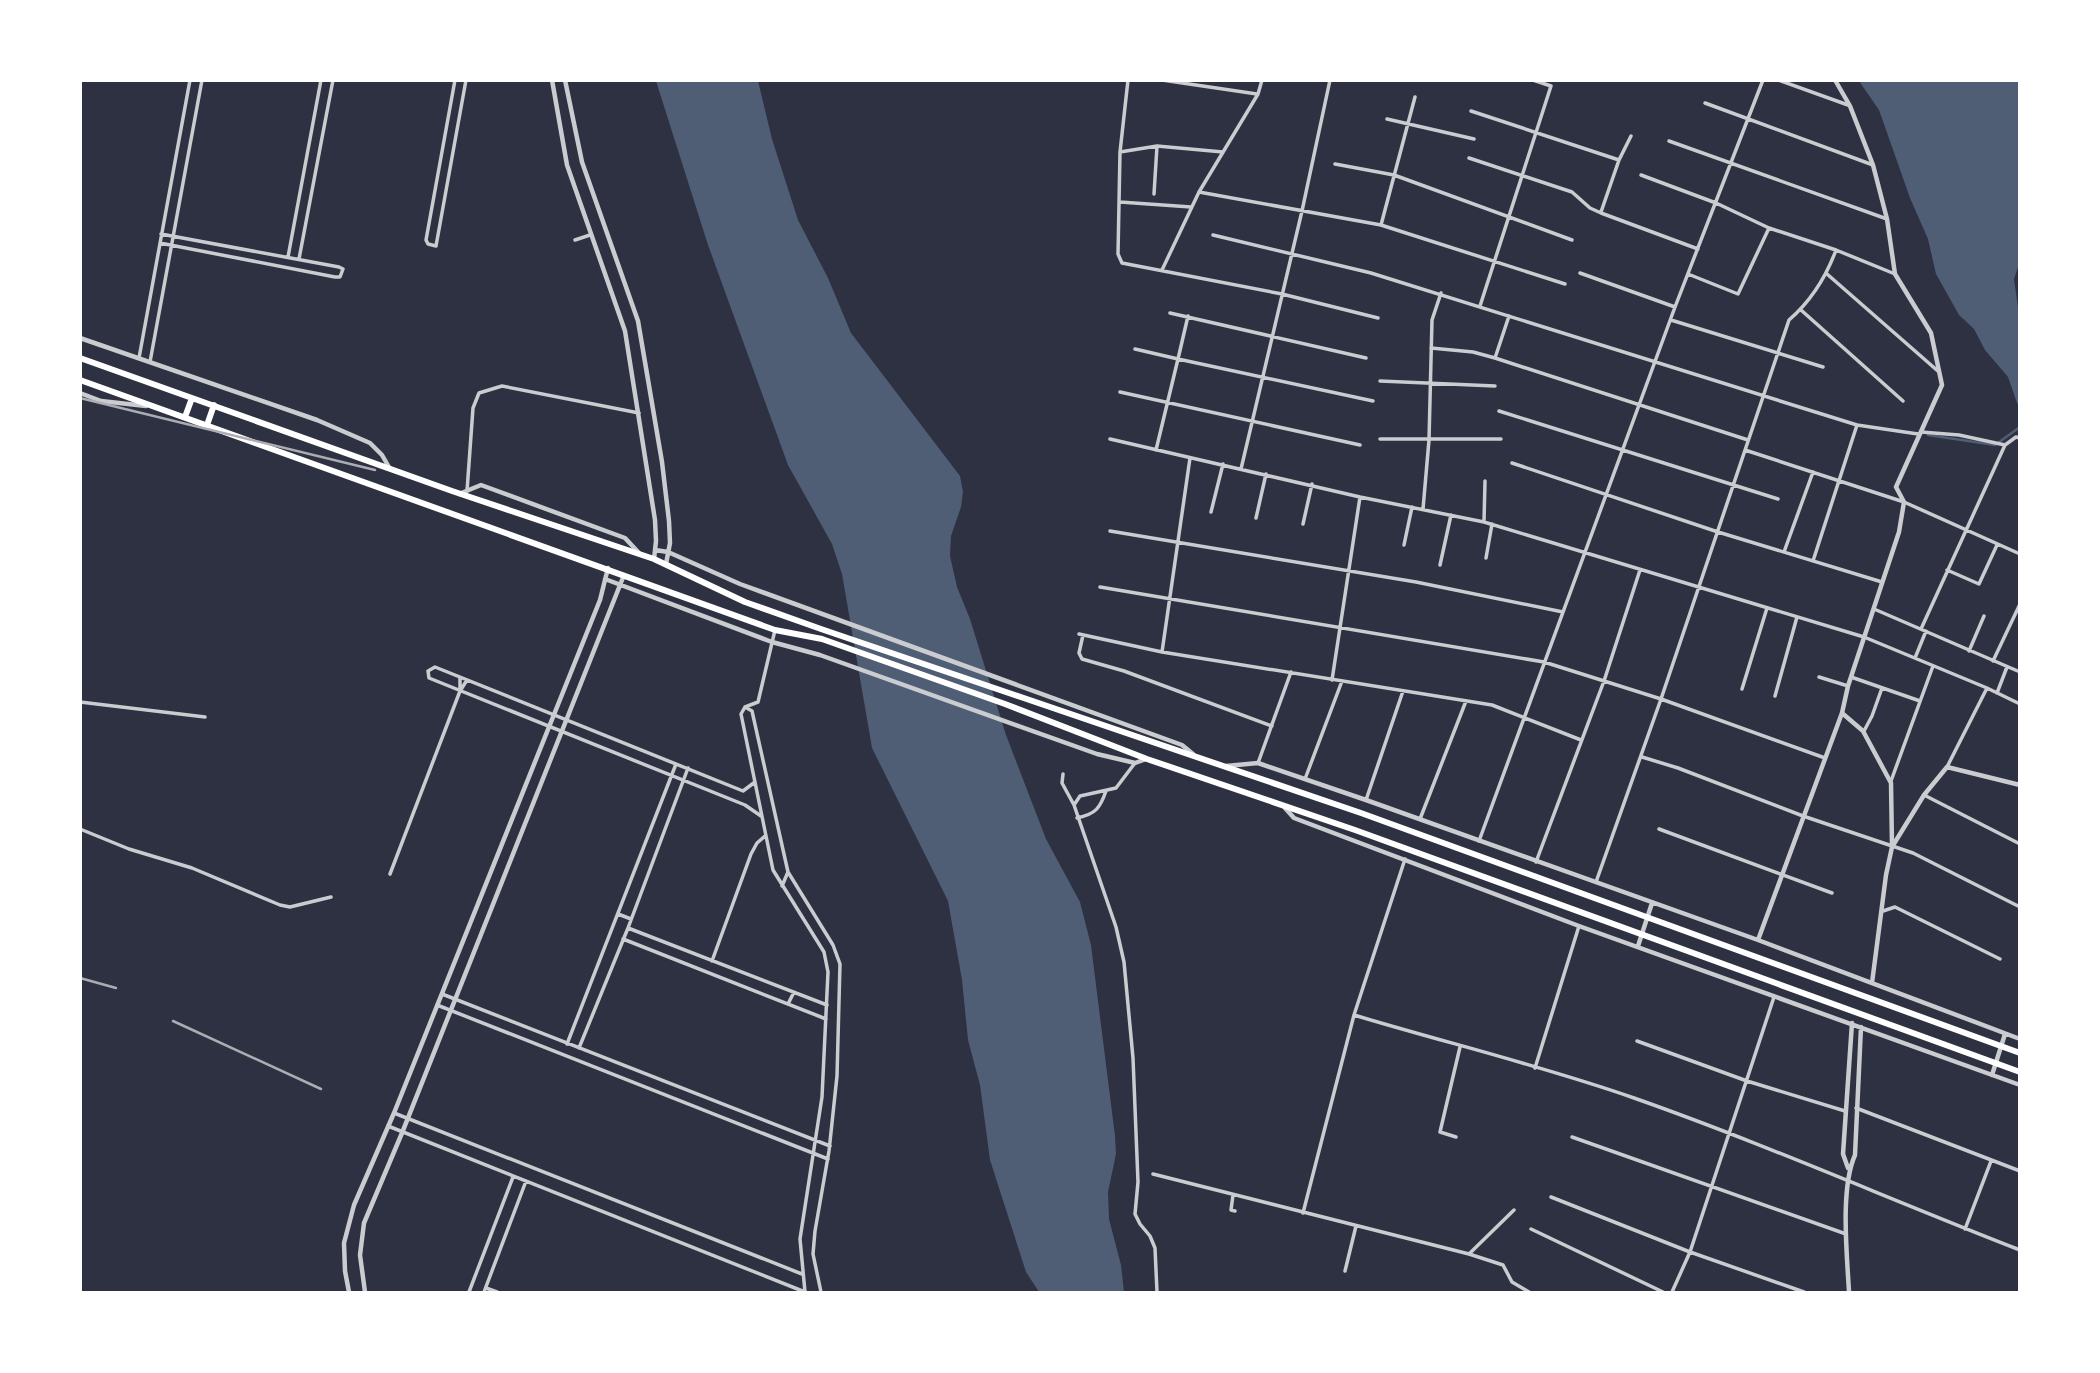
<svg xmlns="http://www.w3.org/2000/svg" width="2100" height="1373" viewBox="0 0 2100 1373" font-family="Literata,serif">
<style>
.water{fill:#4f5d75}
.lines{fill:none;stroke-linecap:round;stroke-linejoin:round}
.stream{stroke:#4f5d75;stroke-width:2.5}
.minor{stroke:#caccd0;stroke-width:3.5}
.tertiary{stroke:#caccd0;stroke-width:4.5}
.trunk{stroke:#fff;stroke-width:6}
.rail{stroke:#abadb3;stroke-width:2.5}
</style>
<rect width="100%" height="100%" fill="#2d3142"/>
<path class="water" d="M656 81H758L772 139 798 220 828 278 851 333 960 476 963 492 961 507 951 536 950 556 957 587 970 619 1006 735 1046 839 1080 902 1091 945 1115 1136 1116 1154 1108 1192 1109 1219 1121 1265 1124 1292H1039L1026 1272 990 1160 980 1085 968 1040 962 980 948 901 872 748 842 574 832 544 788 465 708 245Z
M1859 81H2019L2020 261 2014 279 2020 322 2019 405 2017 403 2008 377 1985 350 1974 329 1959 315 1936 274 1928 239 1910 198 1879 110Z"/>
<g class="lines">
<path class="stream" d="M1928 435 1995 445 2020 427"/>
<path class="minor" d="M455 80 426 240 428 244 436 246 466 80
M1128 80 1120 152 1118 254 1122 263 1282 294 1378 318
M1162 80 1257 94
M1778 80 1848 105
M1705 103 1873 165
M1471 111 1619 160
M1387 119 1474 139
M1669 141 1887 219
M1120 152 1157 146 1223 152
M1469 158 1572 192 1590 208 1601 213 1698 249
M1335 164 1394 175 1572 240
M1641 175 1716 203 1769 228 1836 250 1895 274
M1199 192 1381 225 1565 284
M1154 194 1157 146
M1120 202 1191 207
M1601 212 1619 160 1631 136
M1381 225 1415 97
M1213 235 1371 273 1857 425 1918 434
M575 240 590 235
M160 243 335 277H340L343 269 339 267 161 234
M288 257 321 80
M299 259 333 80
M1162 270 1199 192 1258 94 1262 80
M1580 273 1675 307
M1688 274 1738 294 1769 228
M1827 274 1939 372
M1480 306 1551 86 1533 80
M1801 310 1903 401
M1170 313 1366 358
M1671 320 1823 367
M1431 348 1473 352 1495 358 1509 316
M1135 349 1178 359 1188 316
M139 358 190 80
M1495 358 1748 440
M150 362 202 80
M1380 381 1495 386
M1120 392 1360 445
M1499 411 1778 499
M1921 432 1959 435 2005 445
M1110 439 1360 497 1484 522 1864 637 1987 688 2020 704
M1380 439H1501
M1156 450 1178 359 1373 401
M1745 450 1904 502 2020 554
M1512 463 1718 532 1882 582
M1241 469 1302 211 1330 80
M467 491 473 408 479 393 502 386 639 413
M1423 509 1429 440 1432 320 1441 293
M1211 512 1223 464
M1256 518 1266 474
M1484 522 1485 481
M1303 524 1312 484
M1110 531 1416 582 1563 612
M1404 545 1412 507
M1784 552 1813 472
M1486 558 1492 524
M1813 561 1857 425
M1440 565 1451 515
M1947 570 1979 584 1997 545
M1100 587 1544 662 1661 699 1825 758
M1874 609 2020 672
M1921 629 2005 445 2016 437 2020 438
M1079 634 1162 652 1492 705 1581 740
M1083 635 1079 653 1082 659 1124 671 1272 726
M1969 651 1984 616
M1162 652 1190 458
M1915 658 1926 631
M1993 661 2020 604
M1819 677 1848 686
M1851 677 1920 701
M460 678V691L467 680
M1332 680 1360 497
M1742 689 1767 608
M1997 693 2007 667
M1775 696 1797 617
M80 702 205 717
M745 707 758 702 775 630
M1864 731 1872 716 1882 688
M1642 757 1678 768 1803 816 1913 853 2020 907
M1258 763 1291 672
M1947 767 1987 688
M1063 774 1062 783 1074 805 1080 796 1116 788 1135 763
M1305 779 1342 681
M1891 781 1933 666
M755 782 743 791 435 667 428 671 429 678 745 805 761 816
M1924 795 2020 844
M1366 800 1403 691
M1074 805 1116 927 1124 962 1133 1058 1138 1182 1135 1214 1140 1224 1150 1236 1155 1248 1157 1292
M1077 818C1096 814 1100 808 1106 791
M1420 819 1466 701
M80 829 129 849 192 868 280 905 290 907 331 897
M1659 829 1832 893
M1479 841 1675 307 1763 80
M1536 862 1604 681 1640 570
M390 874 460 691
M1596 882 1661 699 1789 320C1811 301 1826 277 1836 250
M782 886 788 872
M1883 911 1895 907 2000 959
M618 914 631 919
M628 928 827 1005
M623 939 826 1019
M712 961 751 854 757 843 765 836
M442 994 830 1146
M788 1004 794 992
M437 1005 828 1159
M1354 1015C1447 1043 1543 1066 1634 1098 1765 1144 1891 1200 2020 1250
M1637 1041 1747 1081 1845 1111
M567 1044 676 764
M579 1048 628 928 688 768
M1535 1068 1579 926
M1856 1108 2020 1171
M394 1113 802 1274
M388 1126 805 1292
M1456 1137 1440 1132 1460 1047
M1572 1137 1846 1234
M1153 1174 1469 1254 1503 1265 1512 1282 1529 1292
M1233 1195 1231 1210 1235 1211
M1551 1197 1690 1252 1804 1292
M1303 1213 1354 1015 1405 859
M1531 1229 1663 1292
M1965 1229 1991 1161
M1469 1254 1514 1210
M1345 1271 1356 1226
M486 1288 497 1292
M469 1292 513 1177
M484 1292 526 1181
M805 1292 800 1239 822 1097 828 972 824 952 773 870 741 714 745 707 752 711 788 872 833 945 840 964 837 1076 829 1151 815 1231 813 1254 821 1292
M1672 1292 1690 1252 1774 997"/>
<path class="tertiary" d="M552 80 567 165 625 331 655 520 656 541 654 559
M565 80 582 162 638 321 662 462 669 521 670 543 666 564
M80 338 317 420 370 443 382 455 390 469
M80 393 101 401 146 406
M459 494 481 485 625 538 639 553
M655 550 668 552 740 584 1182 745 1193 754
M605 579 772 642 820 655 1097 754 1135 763 1146 759
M1842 713 1863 731 1891 783 1892 847
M1226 766 1258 763 1366 800 1758 940 2020 1039
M1285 808 1294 818 1579 926 2020 1085
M1758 940 1842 713 1848 686 1899 532 1904 502 1896 487 1942 385 1931 333 1895 274 1887 219 1873 165 1850 106 1835 80
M1638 946 1652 903
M1872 983 1886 875 1892 847 1924 795 1947 767 2020 785
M1992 1075 2005 1034
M1848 1168 1843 1154 1852 1023
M349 1292 345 1271 344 1243 354 1205 394 1113 600 600 608 568
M365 1292 360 1255 364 1223 402 1133 624 575
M1849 1292C1847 1254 1840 1189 1855 1155L1861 1027"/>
<path class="trunk" d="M80 358 452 491 654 559 745 602 821 629 1361 813 2020 1053
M80 380 775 630 822 639 1005 704 1147 759 1355 830 2020 1072
M185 417 192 398
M207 425 214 405"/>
<path class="rail" d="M80 398 375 470
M80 978 116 988
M173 1021 321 1089"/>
</g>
<rect width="2100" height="1373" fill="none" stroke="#ffffff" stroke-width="164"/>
</svg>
